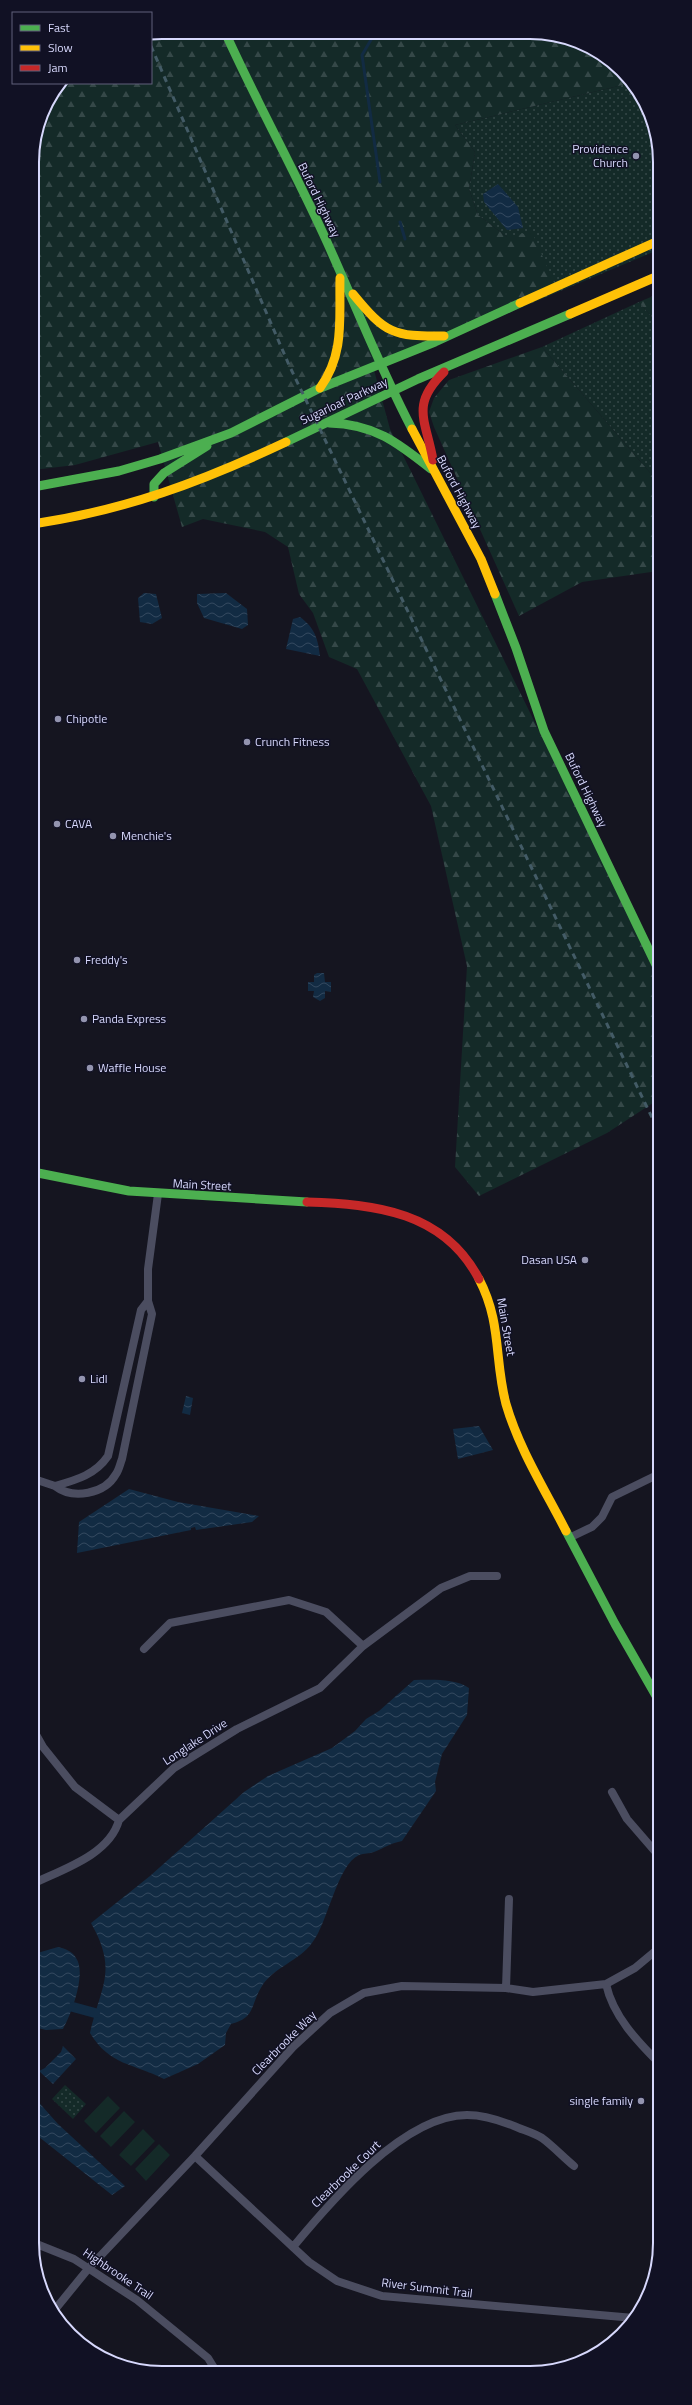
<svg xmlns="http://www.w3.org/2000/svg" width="692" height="2405" viewBox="0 0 692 2405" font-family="'Titillium Web',sans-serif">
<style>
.green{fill:url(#green-dots)}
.forest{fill:url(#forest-firs)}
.pitch{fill:#142a28}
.water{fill:url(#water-waves)}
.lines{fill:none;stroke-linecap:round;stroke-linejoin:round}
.stream{stroke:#122b43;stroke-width:3}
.canal{stroke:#122b43;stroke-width:10}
.street{stroke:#4b4d60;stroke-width:8}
.fast{stroke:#4caf50;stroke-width:9}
.slow{stroke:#ffc107;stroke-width:9}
.jam{stroke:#c62828;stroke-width:9}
.rail{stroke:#435b66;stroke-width:3;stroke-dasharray:6 5;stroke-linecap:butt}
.poi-dot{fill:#9394af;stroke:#111124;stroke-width:1.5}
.labels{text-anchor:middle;stroke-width:3;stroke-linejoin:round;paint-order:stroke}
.poi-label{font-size:12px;fill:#d7d8fc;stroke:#111124;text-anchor:start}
.street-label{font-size:12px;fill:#d7d8fc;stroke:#111124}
.rim{fill:none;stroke:#d7d8fc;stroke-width:2}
</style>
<defs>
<pattern id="green-dots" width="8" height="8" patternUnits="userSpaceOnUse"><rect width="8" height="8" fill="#142a28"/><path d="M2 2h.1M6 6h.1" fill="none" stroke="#354848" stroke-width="1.8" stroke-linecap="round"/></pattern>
<pattern id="forest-firs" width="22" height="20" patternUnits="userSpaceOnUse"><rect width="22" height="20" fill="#142a28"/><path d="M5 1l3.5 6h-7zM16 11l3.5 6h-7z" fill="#354848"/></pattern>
<pattern id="water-waves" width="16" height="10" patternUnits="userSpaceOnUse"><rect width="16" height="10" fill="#122b43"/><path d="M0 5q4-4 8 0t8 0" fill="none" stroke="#34495f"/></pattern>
</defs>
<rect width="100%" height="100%" fill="#151520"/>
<path class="green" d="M631 83 647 104 658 137V250L558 292 507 237 478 215 469 189 475 152 455 125Z
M639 302 658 324V482L542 347Z
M65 2085 86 2104 73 2119 52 2099Z"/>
<path class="forest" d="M162 32 556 35C586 46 611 55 631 83L455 125 475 152 469 189 478 215 507 237 532 232 558 292 374 370 390 429 658 972 659 1099 607 1133 479 1196 455 1167 467 966 431 806 357 669 329 657 313 613 299 594 288 547 265 532 203 519 182 527 158 442 75 465 33 470 32 154 42 112 61 83H151V34Z
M658 294V324L639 302Z
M542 347 658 482V571L582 582 519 616 434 427 429 412 434 398 449 380Z"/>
<path class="pitch" d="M108 2096 120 2108 96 2133 84 2121Z
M124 2111 135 2122 111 2147 100 2136Z
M143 2129 155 2141 131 2166 119 2155Z
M159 2144 170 2155 146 2181 135 2169Z"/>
<path class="water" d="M498 184 518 207 523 228 507 230 484 202 483 194Z
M144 593 156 594 162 618 152 624 140 622 138 598Z
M226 593 247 609 248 625 242 629 204 618 197 603V594Z
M300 617C315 628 318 639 320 656L286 649 293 619Z
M317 973H324L325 982H331V992L325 991V998L320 1001 313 997 314 991H308V982H314V975Z
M186 1396 193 1398 190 1415 182 1413Z
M479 1426 493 1450 458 1459 453 1429Z
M129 1489 178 1502 259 1516 252 1522 196 1530 195 1527 191 1528V1530L77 1553 79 1522Z
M414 1680C431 1680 454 1678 469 1688L467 1715 442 1754 435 1782 436 1791 402 1841C391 1843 384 1848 374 1852 369 1854 364 1853 359 1855 337 1865 328 1923 312 1943 299 1961 274 1967 262 1986 250 2005 256 2018 231 2024L226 2033 225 2045 198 2064 164 2079C133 2063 110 2066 90 2033 101 1985 118 1971 91 1923L150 1876 244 1792 268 1776 332 1748 355 1731 366 1719 379 1711Z
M58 1947C66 1949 72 1951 76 1958 87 1973 71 2015 63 2029L46 2030 34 2027V1954Z
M63 2046 76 2059 53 2084 39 2071 45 2068 61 2052Z
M34 2097 58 2124 125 2186 112 2195 34 2133Z"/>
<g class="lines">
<path class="stream" d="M375 33 362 55 380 182
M400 222 405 239"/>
<path class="canal" d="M73 2007 95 2013"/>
<path class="street" d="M148 1301 152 1314 122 1459C120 1464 119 1470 116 1474 105 1494 73 1500 55 1486 76 1480 95 1475 108 1456L141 1310Z
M148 1301V1269L158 1194
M34 1479 55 1486
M571 1537 592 1527 602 1517 612 1497 659 1474
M144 1649 170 1623 289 1600 326 1612 363 1646
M34 1731 43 1747 75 1787 119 1820
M612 1792 627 1819 659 1856
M34 1883C64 1869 110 1854 119 1820L174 1768 237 1729 320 1688 363 1646 441 1588 470 1576H497
M606 1984C613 2016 637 2041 660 2064
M506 1988 509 1899
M195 2156 309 2262 337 2281 382 2296 634 2318
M34 2243 74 2259 137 2300 208 2358 216 2371
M293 2247C331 2201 404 2115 467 2115 484 2115 499 2120 514 2126 523 2130 534 2133 542 2138 553 2146 563 2157 574 2166
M53 2312 88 2269 195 2156 293 2047 330 2013 364 1993 402 1986 506 1988 533 1992 606 1984 635 1968 659 1948"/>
<path class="fast" d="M225 32C257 103 295 171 327 242 355 304 380 368 412 429
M329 423C374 424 397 442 431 469
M286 442 418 379 570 314
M33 487 119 471 160 459 231 433 318 389 435 342 520 303
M154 497V484L164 473 207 446
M495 594 516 648 544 731 658 969
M33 1172 129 1191 307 1202
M566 1531 615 1624 659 1701"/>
<path class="slow" d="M353 294C385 333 393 337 444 336
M520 303 658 241
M570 314 658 276
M320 388C345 353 339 319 340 278
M412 429 481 559 495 594
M33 524C126 510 201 482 286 442
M479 1279C502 1323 494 1359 506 1404 519 1449 545 1490 566 1531"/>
<path class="jam" d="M433 460C426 420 410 405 444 372
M307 1202C376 1204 444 1212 479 1279"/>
<path class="rail" d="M151 46 289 365 659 1132"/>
</g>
<g class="poi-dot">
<circle cx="636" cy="156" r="4"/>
<circle cx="58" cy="719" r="4"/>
<circle cx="247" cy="742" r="4"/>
<circle cx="57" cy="824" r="4"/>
<circle cx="113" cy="836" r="4"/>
<circle cx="77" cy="960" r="4"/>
<circle cx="84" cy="1019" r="4"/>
<circle cx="90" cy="1068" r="4"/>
<circle cx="585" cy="1260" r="4"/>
<circle cx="82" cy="1379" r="4"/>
<circle cx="641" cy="2101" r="4"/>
</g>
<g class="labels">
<g class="poi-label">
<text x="628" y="153" text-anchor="end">Providence<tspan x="628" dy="14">Church</tspan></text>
<text x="66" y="723">Chipotle</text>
<text x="255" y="746">Crunch Fitness</text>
<text x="65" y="828">CAVA</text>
<text x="121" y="840">Menchie's</text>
<text x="85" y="964">Freddy's</text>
<text x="92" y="1023">Panda Express</text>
<text x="98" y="1072">Waffle House</text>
<text x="577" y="1264" text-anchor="end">Dasan USA</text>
<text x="90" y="1383">Lidl</text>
<text x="633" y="2105" text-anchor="end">single family</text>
</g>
<g class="street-label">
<text transform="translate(319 200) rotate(64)" y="4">Buford Highway</text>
<text transform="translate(344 401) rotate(-25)" y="4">Sugarloaf Parkway</text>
<text transform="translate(459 492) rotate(62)" y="4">Buford Highway</text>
<text transform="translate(586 790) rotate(64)" y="4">Buford Highway</text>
<text transform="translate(202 1185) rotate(3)" y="4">Main Street</text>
<text transform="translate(506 1327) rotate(80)" y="4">Main Street</text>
<text transform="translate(195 1742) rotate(-33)" y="4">Longlake Drive</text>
<text transform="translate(284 2043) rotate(-45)" y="4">Clearbrooke Way</text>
<text transform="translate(346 2174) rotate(-44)" y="4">Clearbrooke Court</text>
<text transform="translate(118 2274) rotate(34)" y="4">Highbrooke Trail</text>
<text transform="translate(427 2288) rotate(7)" y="4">River Summit Trail</text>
</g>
</g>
<path d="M0 0H692V2405H0ZM162 39H530A123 123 0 0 1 653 162V2243A123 123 0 0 1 530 2366H162A123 123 0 0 1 39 2243V162A123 123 0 0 1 162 39Z" fill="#111124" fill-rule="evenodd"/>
<path class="rim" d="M162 39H530A123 123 0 0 1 653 162V2243A123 123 0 0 1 530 2366H162A123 123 0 0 1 39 2243V162A123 123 0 0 1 162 39Z"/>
<rect x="12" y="12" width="140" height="72" fill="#111124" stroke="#60617a"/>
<rect x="20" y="25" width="20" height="6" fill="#4caf50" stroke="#60617a"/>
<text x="48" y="32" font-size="12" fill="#d7d8fc">Fast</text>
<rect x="20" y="45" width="20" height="6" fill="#ffc107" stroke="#60617a"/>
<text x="48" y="52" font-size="12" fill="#d7d8fc">Slow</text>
<rect x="20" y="65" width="20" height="6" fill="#c62828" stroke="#60617a"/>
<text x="48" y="72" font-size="12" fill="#d7d8fc">Jam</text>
</svg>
